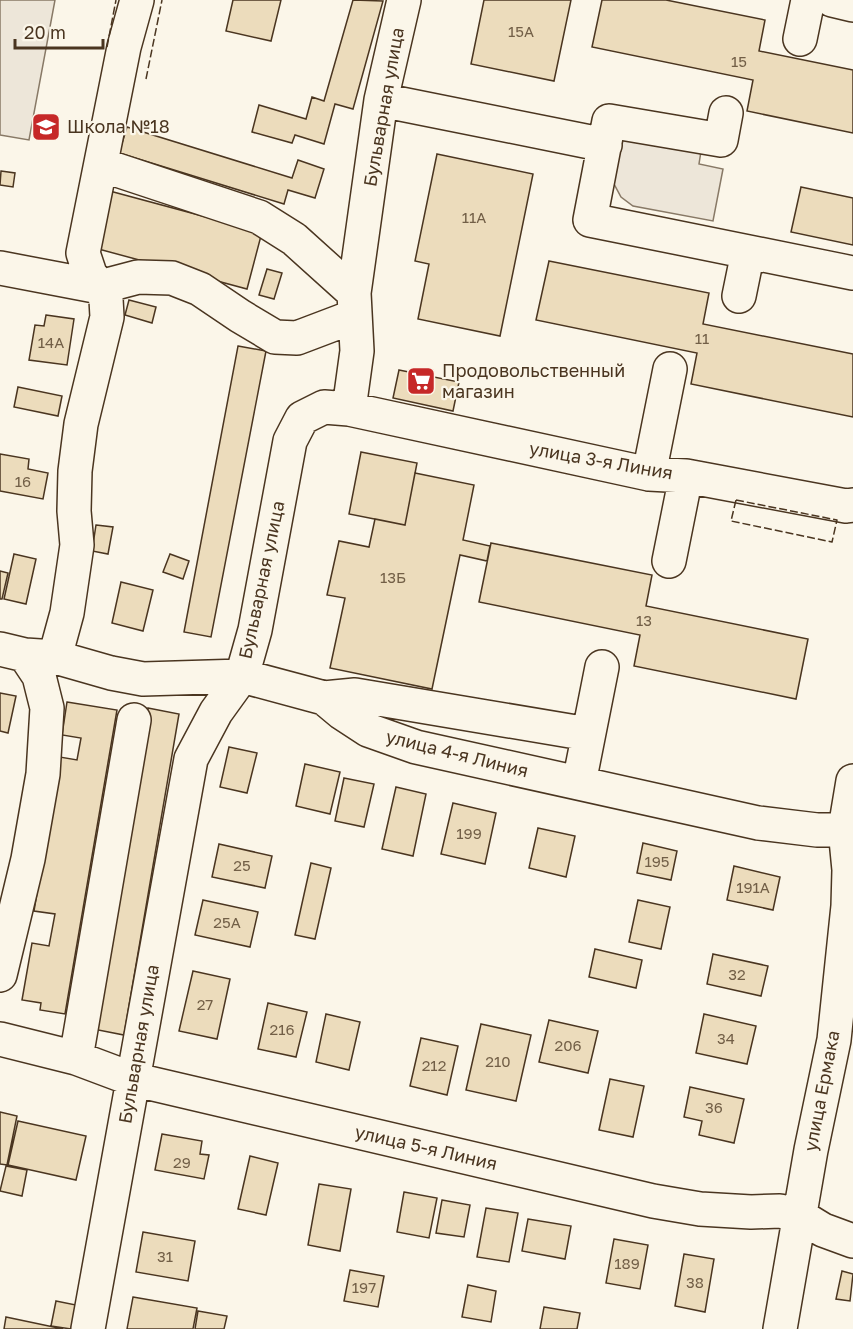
<svg xmlns="http://www.w3.org/2000/svg" width="853" height="1329" viewBox="0 0 853 1329" font-family="'Golos Text',sans-serif">
<style>
.green{fill:#ede6d9;stroke:#887966;stroke-width:1.5}
.building{fill:#ecdcbc;stroke:#4a3520;stroke-width:1.5}
.lines{fill:none;stroke-linecap:round;stroke-linejoin:round}
.minor-casing{stroke:#4a3520;stroke-width:36}
.minor{stroke:#fbf6e9;stroke-width:33}
.fence{stroke:#4a3520;stroke-width:1.5;stroke-dasharray:8 3;stroke-linecap:butt}
.labels{text-anchor:middle;stroke-width:4.5;stroke-linejoin:round;paint-order:stroke}
.number-label{font-size:15px;fill:#725f47}
.street-label{font-size:18px;fill:#4a3520;stroke:#fbf6e9}
.poi-label{font-size:18px;fill:#4a3520;stroke:#fbf6e9;text-anchor:start}
</style>
<rect width="100%" height="100%" fill="#fbf6e9"/>
<path class="green" d="M0 0H55L29 140 0 135Z
M622 130 702 145 699 164 723 169 713 221 633 206 621 197 613 182Z"/>
<path class="building" d="M233 0H281L271 41 226 31Z
M353 0 383 1 353 109 335 104 324 144 295 135 292 143 252 132 259 105 306 119 312 97 324 101Z
M484 0H571L554 81 471 64Z
M602 0H666L765 20 759 51 853 70V133L747 111 753 80 592 47Z
M127 127 292 178 298 160 324 169 315 198 288 190 284 204 119 153Z
M437 154 533 174 500 336 418 319 429 264 415 261Z
M1 171 15 173 13 187 0 185Z
M801 187 853 198V245L791 232Z
M106 190 262 232 247 289 91 247Z
M549 261 709 293 703 324 853 354V417L691 384 697 353 536 320Z
M267 269 282 273 274 299 259 295Z
M129 300 156 307 152 323 125 315Z
M46 315 74 319 67 365 29 360 35 325 44 326Z
M238 346 266 351 211 637 184 632Z
M399 370 459 382 453 411 393 398Z
M18 387 62 396 58 416 14 407Z
M361 452 417 463 405 525 349 514Z
M0 454 29 459 28 469 48 473 43 499 0 491Z
M415 473 474 485 463 540 490 546 487 561 460 555 432 689 330 668 345 598 327 595 339 541 369 547 375 519 405 525Z
M96 525 113 527 108 554 92 551Z
M491 543 652 575 646 606 808 639 796 699 634 666 640 635 479 602Z
M14 554 36 559 26 604 4 599Z
M170 554 189 561 183 579 163 572Z
M0 571 8 573 2 599H0Z
M121 582 153 590 143 631 112 623Z
M0 693 16 696 8 733 0 731Z
M67 702 117 710 65 1014 40 1010 41 1003 22 1000 32 943 49 946 55 914 34 911 60 757 77 760 81 738 62 735Z
M148 708 179 714 124 1035 93 1029Z
M229 747 257 753 247 793 220 787Z
M305 764 340 772 330 814 296 806Z
M344 778 374 784 364 827 335 821Z
M396 787 426 794 413 856 382 849Z
M453 803 496 813 485 864 441 854Z
M538 828 575 836 566 877 529 868Z
M643 843 677 851 671 880 637 873Z
M219 844 272 856 265 888 212 877Z
M311 863 331 868 315 939 295 935Z
M734 866 780 877 773 910 727 900Z
M203 900 258 912 250 947 195 935Z
M638 900 670 907 661 949 629 942Z
M595 949 642 960 636 988 589 977Z
M713 954 768 966 761 996 707 984Z
M193 971 230 979 217 1039 179 1031Z
M268 1003 307 1012 296 1057 258 1049Z
M326 1014 360 1022 349 1070 316 1062Z
M704 1014 756 1026 747 1064 696 1053Z
M549 1020 598 1031 588 1073 539 1062Z
M481 1024 531 1035 516 1101 466 1090Z
M421 1038 458 1046 447 1095 410 1086Z
M610 1079 644 1086 633 1137 599 1130Z
M690 1087 744 1099 734 1143 699 1135 702 1121 684 1117Z
M0 1112 17 1116 7 1165 0 1164Z
M18 1121 86 1136 76 1180 8 1165Z
M162 1134 202 1141 200 1154 209 1155 204 1179 155 1170Z
M250 1156 278 1163 266 1215 238 1209Z
M6 1166 27 1170 22 1196 0 1191Z
M319 1184 351 1189 340 1251 308 1245Z
M404 1192 437 1198 429 1238 397 1232Z
M442 1200 470 1205 464 1237 436 1233Z
M486 1208 518 1213 509 1262 477 1257Z
M528 1219 571 1226 565 1259 522 1251Z
M143 1232 195 1241 188 1281 136 1272Z
M614 1239 648 1245 640 1289 606 1283Z
M684 1254 714 1259 705 1312 675 1306Z
M350 1270 384 1276 378 1307 344 1301Z
M842 1271 853 1274 850 1301 836 1299Z
M468 1285 496 1291 491 1322 462 1317Z
M133 1297 197 1308 193 1329H127Z
M56 1301 76 1305 71 1329 51 1326Z
M544 1307 580 1313 577 1329H540Z
M198 1311 227 1316 224 1329H195Z
M6 1317 63 1329H4Z"/>
<g class="lines">
<g class="minor-casing">
<path id="minor" d="M832 0 853 5
M800 39 808 0
M381 100 605 145
M726 113 721 140 609 121 590 220 853 273
M102 165 259 217 294 239 354 293
M0 268 100 287 138 277 172 278 200 289 240 316 275 337 297 338 355 316
M739 296 748 252
M349 409 649 474 686 476 846 506 853 505
M649 474 670 369
M669 561 686 476
M0 649 25 655 55 657 111 673 143 679 242 676 324 698 342 713 368 730 416 747 758 823 817 830H853
M55 657 67 613 77 545 74 511 75 471 81 424 107 317 106 299 100 287 90 274 83 253 124 47 137 0
M324 698 355 695 588 734
M579 783 602 667
M0 975 28 859 43 774 47 708 39 676 25 655
M0 1039 76 1058 132 1079 653 1201 700 1209 751 1212 780 1211 800 1216 823 1230 853 1241
M76 1058 134 720
M88 1329 191 759 216 712 242 676 255 630 290 441 302 418 324 407 349 409 357 351 354 293 381 100 404 0
M780 1329 811 1150 834 1040 848 906 849 870 845 829 853 781"/>
</g>
<use href="#minor" class="minor"/>
<path class="fence" d="M107 47 116 0
M146 79 162 0
M736 500 837 520 832 542 731 521Z"/>
</g>
<defs>
<g id="school-square" transform="scale(1.5)"><rect x="-9" y="-9" width="18" height="18" rx="4" fill="#c62828" stroke="#fbf6e9"/><path d="M0-5L7-2L0 1L-7-2ZM-4 1L0 2.5L4 1V4Q0 6-4 4Z" fill="#fff"/></g>
<g id="supermarket-square" transform="scale(1.5)"><rect x="-9" y="-9" width="18" height="18" rx="4" fill="#c62828" stroke="#fbf6e9"/><path d="M-6-5.5h2.5l.6 2H6L4.5 2H-2.5L-4.4-4H-6ZM-1.5 3.2a1.3 1.3 0 1 0 .1 0ZM3 3.2a1.3 1.3 0 1 0 .1 0Z" fill="#fff"/></g>
</defs>
<g fill-rule="evenodd">
<use href="#school-square" x="46" y="127"/>
<use href="#supermarket-square" x="421" y="381"/>
</g>
<g class="labels">
<g class="number-label">
<text x="521" y="37">15А</text>
<text x="739" y="67">15</text>
<text x="474" y="223">11А</text>
<text x="702" y="344">11</text>
<text x="51" y="348">14А</text>
<text x="23" y="487">16</text>
<text x="393" y="583">13Б</text>
<text x="644" y="626">13</text>
<text x="469" y="839">199</text>
<text x="657" y="867">195</text>
<text x="242" y="871">25</text>
<text x="753" y="893">191А</text>
<text x="227" y="928">25А</text>
<text x="737" y="980">32</text>
<text x="205" y="1010">27</text>
<text x="282" y="1035">216</text>
<text x="726" y="1044">34</text>
<text x="568" y="1051">206</text>
<text x="498" y="1067">210</text>
<text x="434" y="1071">212</text>
<text x="714" y="1113">36</text>
<text x="182" y="1168">29</text>
<text x="165" y="1262">31</text>
<text x="627" y="1269">189</text>
<text x="695" y="1288">38</text>
<text x="364" y="1293">197</text>
</g>
<g class="street-label">
<text transform="translate(384 107) rotate(-80)" y="6">Бульварная улица</text>
<text transform="translate(601 461) rotate(10)" y="6">улица 3-я Линия</text>
<text transform="translate(262 580) rotate(-78)" y="6">Бульварная улица</text>
<text transform="translate(457 754) rotate(14)" y="6">улица 4-я Линия</text>
<text transform="translate(139 1044) rotate(-80)" y="6">Бульварная улица</text>
<text transform="translate(822 1091) rotate(-79)" y="6">улица Ермака</text>
<text transform="translate(426 1148) rotate(13)" y="6">улица 5-я Линия</text>
</g>
<g class="poi-label">
<text x="67" y="133">Школа №18</text>
<text x="442" y="377">Продовольственный<tspan x="442" dy="21">магазин</tspan></text>
</g>
</g>
<path d="M15 39v9h88v-9" fill="none" stroke="#4a3520" stroke-width="3"/>
<text x="24" y="39" font-size="18" fill="#4a3520" stroke="#fbf6e9" stroke-width="4.5" paint-order="stroke">20 m</text>
</svg>
